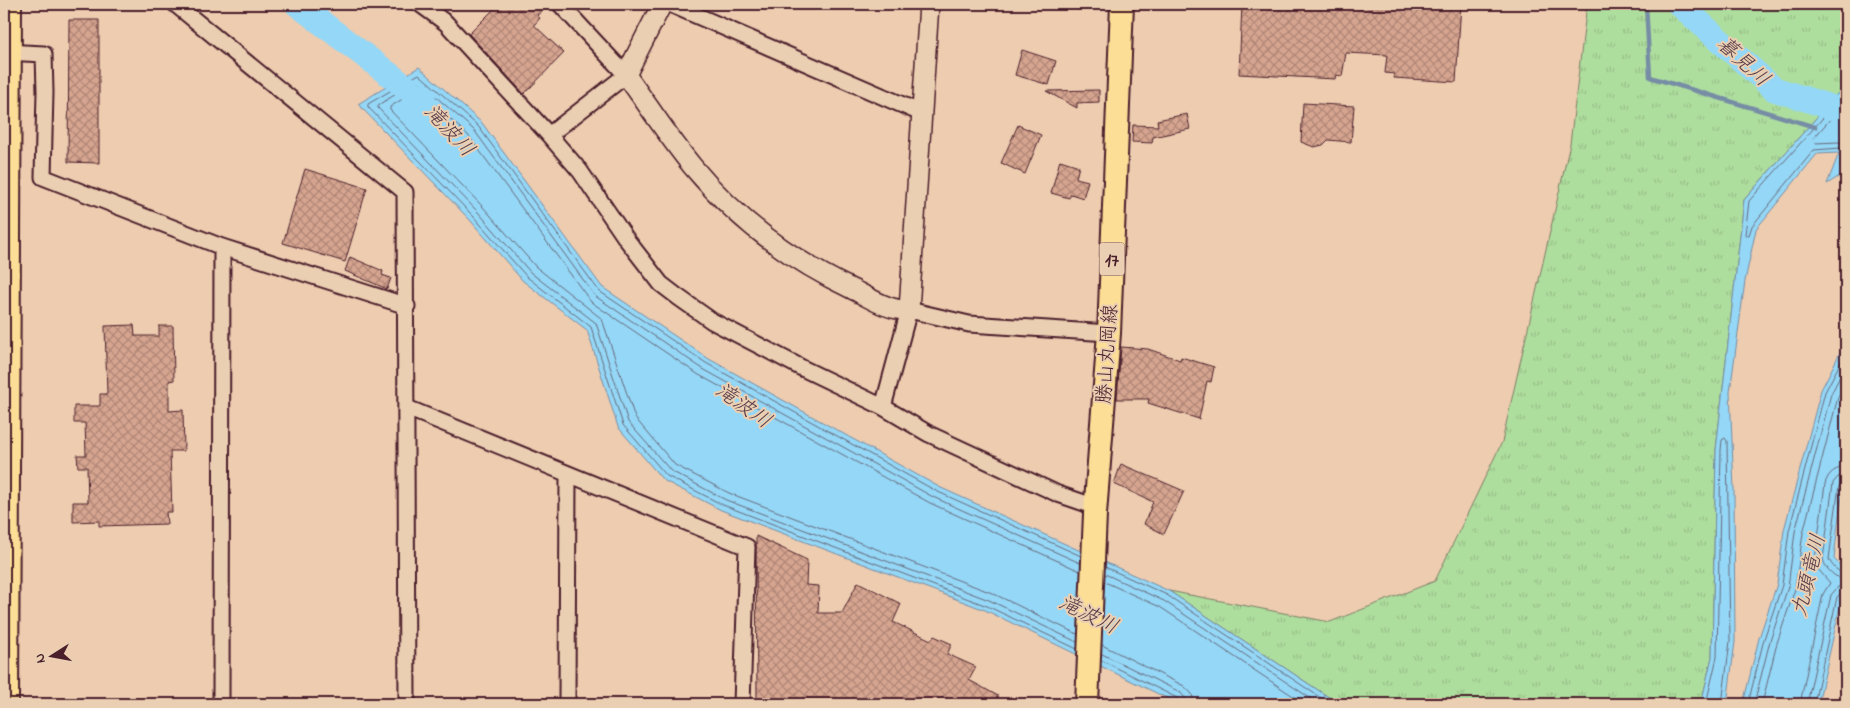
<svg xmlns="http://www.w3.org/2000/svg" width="1850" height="708" viewBox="0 0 1850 708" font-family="'Indie Flower','Klee One',sans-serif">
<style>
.grass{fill:url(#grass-tufts);stroke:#7c7e64}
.water{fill:#94d7f6;stroke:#768da5}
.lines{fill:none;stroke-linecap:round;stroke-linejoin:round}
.shore{stroke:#68697c;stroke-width:1}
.stream{stroke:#768da5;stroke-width:4.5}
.river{stroke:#94d7f6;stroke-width:25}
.building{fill:url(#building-cross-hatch);stroke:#4a1f2b}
.minor-casing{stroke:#4a1f2b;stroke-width:19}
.tertiary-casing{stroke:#4a1f2b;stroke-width:22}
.primary-casing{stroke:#4a1f2b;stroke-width:26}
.trunk-casing{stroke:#4a1f2b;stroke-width:28}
.minor{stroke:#ebcfb2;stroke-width:15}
.tertiary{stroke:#ebcfb2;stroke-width:19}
.primary{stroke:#fdde96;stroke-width:22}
.trunk{stroke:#fdde96;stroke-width:24}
.labels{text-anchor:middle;stroke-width:4;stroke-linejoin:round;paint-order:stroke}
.shield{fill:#ebcfb2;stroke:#7a5454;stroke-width:1}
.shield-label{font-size:19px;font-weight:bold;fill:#4a1f2b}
.street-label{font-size:20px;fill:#4a1f2b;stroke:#ebcfb2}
.water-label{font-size:21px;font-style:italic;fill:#553b49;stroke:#ebcfb2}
</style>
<defs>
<pattern id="grass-tufts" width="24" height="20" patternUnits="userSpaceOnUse" patternTransform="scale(1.25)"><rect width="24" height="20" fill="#aede9e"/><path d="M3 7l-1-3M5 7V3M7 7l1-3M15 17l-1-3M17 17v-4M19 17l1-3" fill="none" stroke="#97be88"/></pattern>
<pattern id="building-cross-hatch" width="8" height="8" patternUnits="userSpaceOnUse" patternTransform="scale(1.25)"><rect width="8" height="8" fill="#d6a590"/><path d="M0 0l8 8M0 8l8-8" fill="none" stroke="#b08676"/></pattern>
</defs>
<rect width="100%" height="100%" fill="#edccb0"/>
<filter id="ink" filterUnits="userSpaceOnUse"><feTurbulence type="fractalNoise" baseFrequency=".02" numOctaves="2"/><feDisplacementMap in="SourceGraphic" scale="10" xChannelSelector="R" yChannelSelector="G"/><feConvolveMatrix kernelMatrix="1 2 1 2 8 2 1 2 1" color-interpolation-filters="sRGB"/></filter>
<g filter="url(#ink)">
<path class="grass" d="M1587 4H1846V84L1744 200 1716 450 1712 657 1701 704H1339L1169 591 1330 622 1435 581 1502 442 1570 144Z"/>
<path class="water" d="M419 67 482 123 602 287 709 359 939 487 1169 591 1339 704H1179L985 610 721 510 663 480 618 427 587 330 523 281 470 220 358 104Z
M1846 84V172L1827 184 1839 153 1817 154 1756 229 1745 281 1730 392 1734 490 1735 642 1727 704H1701L1712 657 1716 450 1744 200Z
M1846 341V473L1839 515 1834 559 1844 569 1846 568V595L1842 598 1818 704H1743L1759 638 1777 584 1784 530 1821 390Z"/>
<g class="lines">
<path class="shore" d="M1846 92 1749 201 1745 235H1749L1752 226 1814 150 1841 148 1844 154 1840 167 1846 168
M1846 101 1812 140 1815 143 1839 142 1846 145
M1846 475 1838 477 1833 483 1823 559C1825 569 1836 579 1846 580
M1846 481 1842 482 1839 486 1829 559C1831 565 1839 574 1846 573
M1105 567 1167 595 1330 704
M1105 574 1164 601 1319 704
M1105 582 1160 607 1305 704
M1077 634 992 593 729 493 675 465 635 418 602 319 536 267 483 207 390 110V107L415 91H418L468 135 591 302 699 375 930 503 1080 571
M1077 642 989 600 726 500 671 471 628 422 596 323 531 273 478 212 378 108V105L416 82H419L474 130 595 296 703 369 933 497 1080 563
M1102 645 1184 686 1192 694 1194 704
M1077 649 987 606 723 505 667 476 623 425 591 327 527 277 473 216 368 107V104L419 74 478 126 599 291 706 363 936 491 1081 556
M1102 654 1180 692 1185 698 1186 704
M1101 660 1177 698 1180 704
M1706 704 1717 657 1721 450 1722 440 1725 438 1727 441 1730 641 1722 704
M1748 704 1764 639 1782 585 1789 531 1825 392 1846 352
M1754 704 1770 641 1788 587 1795 532 1831 394 1846 365
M1762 704 1777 643 1795 589 1803 533 1838 397 1846 381
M1800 704 1823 594 1830 583 1818 569 1815 560 1825 484C1828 473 1835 468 1846 467
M1807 704 1831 595 1838 587 1846 585
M1814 704 1837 597 1842 592 1846 591"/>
<path class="stream" d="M1646 4 1650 77 1815 127"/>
<path class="river" d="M297 4 424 101
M1679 4 1774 89 1846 112"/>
</g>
<path class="building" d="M499 4H533L541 12 537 15 540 18 534 25 564 53 524 94 469 34Z
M1242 4H1461L1456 82 1394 78V74L1385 73 1387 55 1346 53 1342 76 1336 75 1335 79 1239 74Z
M69 20H99V163L68 162Z
M1022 50 1056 61 1049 85 1015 75Z
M1099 90V102L1077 103V108L1046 91Z
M1303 103 1354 106 1351 142 1328 140 1323 145 1314 147 1301 142Z
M1187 114 1190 129 1153 137 1152 143 1132 142 1133 125 1158 126 1157 120Z
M1018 125 1041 135 1025 174 1001 163Z
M1060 160 1079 166 1076 178 1088 181 1083 198 1071 194 1069 198 1051 193Z
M305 169 367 188 345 262 283 243Z
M350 257 383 271 382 275 391 278 387 289 345 271Z
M134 325 135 336H159V326H173L174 380 169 381V411L183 410 184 451H170L172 512H166L167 524 99 526V521L73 522V502H88L87 467H78L77 455H86L85 423H74V406H100V394H107L105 326Z
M1121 347 1148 349 1180 360 1181 357 1214 367 1211 382 1207 381 1199 419 1148 403 1149 399H1117Z
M1121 464 1184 491 1164 534 1144 524 1153 502 1114 484Z
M756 536 807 560 806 585 819 586 818 613H842L858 582 901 604 893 622 931 640 934 636 952 644 947 654 976 667 969 680 998 696 994 704H757Z"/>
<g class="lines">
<g class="minor-casing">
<path id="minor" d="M175 4 405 192 407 704
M420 4 446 23 549 135 580 171 627 240 661 284 678 297 712 321 802 368 883 407 929 434 1058 494 1096 507
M670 4 921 113
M4 52 44 54 45 92 43 177 222 247 407 306
M549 135 626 75 560 4
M883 407 909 310 969 324 1109 333
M407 408 747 547 742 704
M221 704 222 247
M567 704 568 474"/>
</g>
<g class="tertiary-casing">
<path id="tertiary" d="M662 4 626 75C648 105 669 138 693 167 737 220 791 260 852 289 870 298 889 311 909 310L929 4"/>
</g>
<g class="primary-casing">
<path id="primary" d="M1087 704 1095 514 1109 333 1122 4"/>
</g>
<g class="trunk-casing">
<path id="trunk" d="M6 704 9 4"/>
</g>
<use href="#minor" class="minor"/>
<use href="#tertiary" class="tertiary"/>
<use href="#primary" class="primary"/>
<use href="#trunk" class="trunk"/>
</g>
</g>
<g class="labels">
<rect class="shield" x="1099.5" y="242.5" width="25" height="33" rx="4"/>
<g class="shield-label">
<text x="1112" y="266">17</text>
</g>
<g class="street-label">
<text transform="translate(1106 354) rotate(-86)" y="7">勝山丸岡線</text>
</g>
<g class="water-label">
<text transform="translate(1744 61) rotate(42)" y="7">暮見川</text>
<text transform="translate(450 130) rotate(47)" y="7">滝波川</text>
<text transform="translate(744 405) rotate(35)" y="7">滝波川</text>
<text transform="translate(1808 575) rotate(-76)" y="7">九頭竜川</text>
<text transform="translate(1089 614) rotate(26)" y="7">滝波川</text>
</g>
</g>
<rect width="1850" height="708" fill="none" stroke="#ebcfb2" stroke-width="20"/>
<rect x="10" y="10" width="1830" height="688" fill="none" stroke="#4a1f2b" stroke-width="2" filter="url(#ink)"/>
<g transform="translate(52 656) rotate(259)" stroke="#ebcfb2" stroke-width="4" paint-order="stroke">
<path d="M0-4L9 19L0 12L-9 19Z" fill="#4a1f2b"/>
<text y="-8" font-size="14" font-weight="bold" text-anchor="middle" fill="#4a1f2b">N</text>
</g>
</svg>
